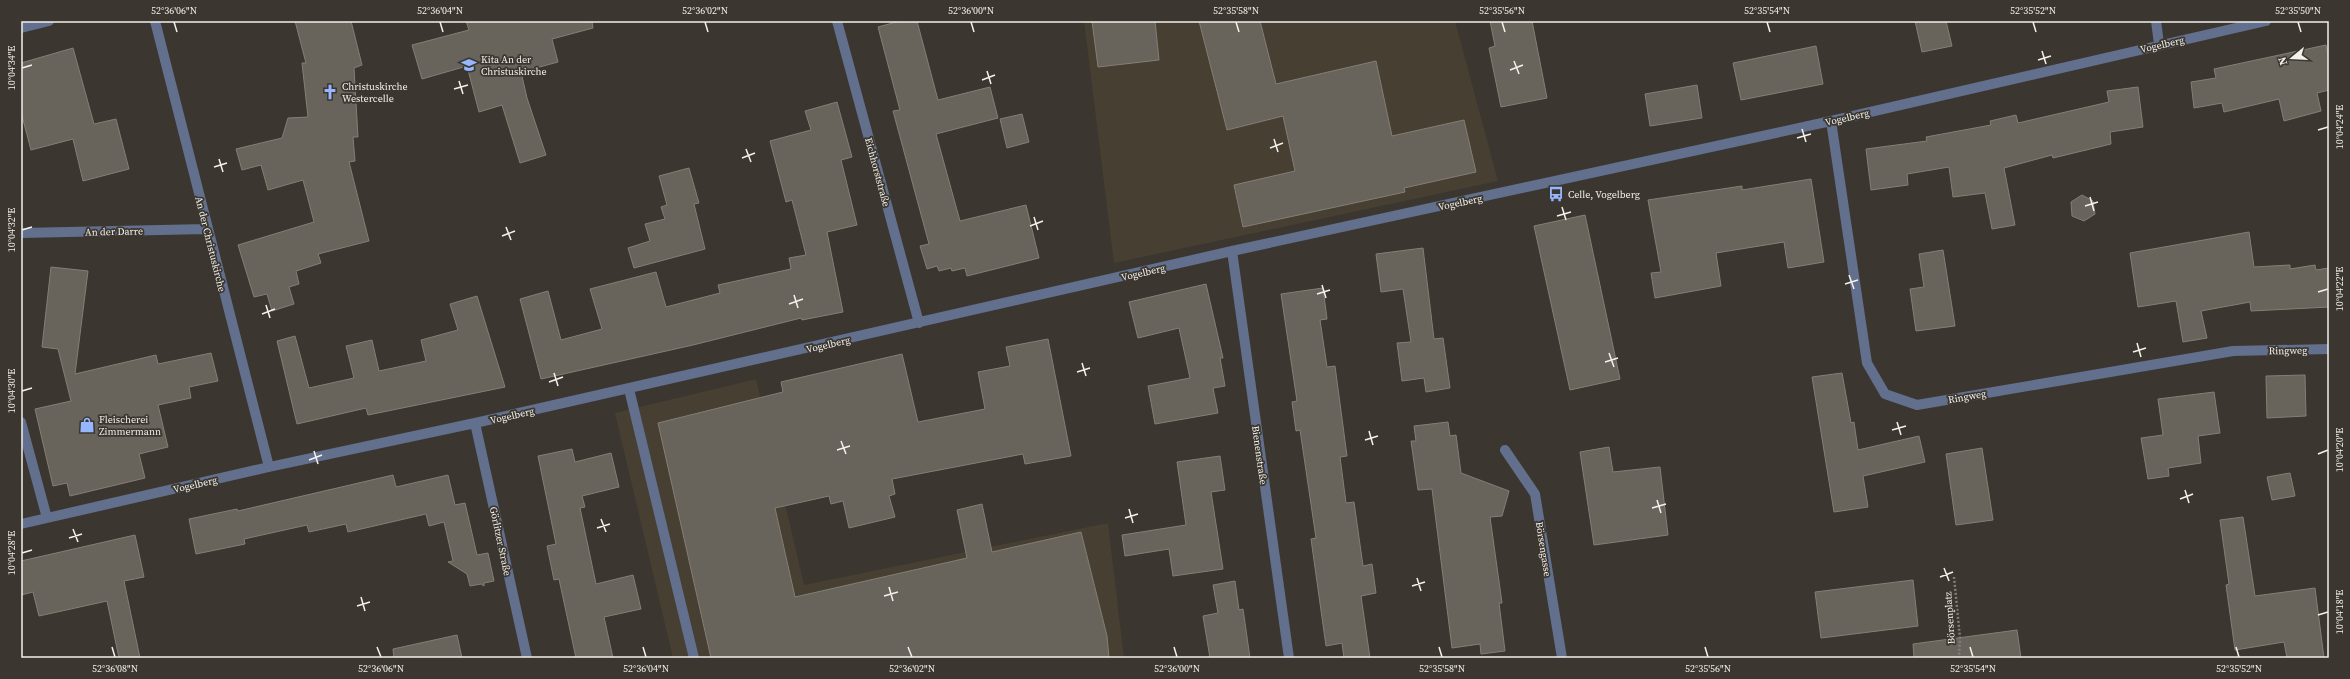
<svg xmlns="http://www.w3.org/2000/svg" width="2350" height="679" viewBox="0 0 2350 679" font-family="'Source Serif 4',serif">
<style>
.built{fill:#463f32}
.building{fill:#68635b;stroke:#847f76}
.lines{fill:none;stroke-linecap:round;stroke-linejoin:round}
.path{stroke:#827e78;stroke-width:2.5;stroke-dasharray:2 2;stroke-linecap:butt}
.service{stroke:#626f8d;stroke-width:10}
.minor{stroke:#626f8d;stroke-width:10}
.ticks{fill:none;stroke:#f4f1ed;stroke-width:1.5}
.labels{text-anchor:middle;stroke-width:3.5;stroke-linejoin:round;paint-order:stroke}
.street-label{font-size:10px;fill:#f4f1ed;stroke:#3b3730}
.poi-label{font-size:10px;fill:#f4f1ed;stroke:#3b3730;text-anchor:start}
.neatline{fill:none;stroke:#f4f1ed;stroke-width:1.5}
.ticks-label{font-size:10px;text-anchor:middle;fill:#f4f1ed}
</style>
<rect width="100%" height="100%" fill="#3b3730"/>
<path class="built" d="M1084 21H1455L1498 181 1114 263Z
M756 379 804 585 1108 523 1124 658H673L615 413Z"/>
<path class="building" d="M295 21H351L362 65 354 68 358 137H353L355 161 349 162 369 241 318 254 321 263 296 271 299 284 289 287 294 304 272 311 267 294 254 297 238 245 314 222 303 180 268 190 261 165 242 170 236 149 282 138 288 118 308 117 302 63H306Z
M466 21H592L593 28 552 39 558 62 521 72 527 98 546 155 520 163 502 105 479 112 467 66 422 79 412 45 469 30Z
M900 21H917L938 100 990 87 998 118 936 134 960 221 1026 205 1039 258 967 276 965 268 952 271 951 268 939 271 937 266 927 269 920 246 929 244 893 111 900 110 878 27Z
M1092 21H1155L1159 60 1098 67Z
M1199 21H1260L1276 84 1376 61 1392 136 1464 120 1476 172 1404 188 1405 192 1243 227 1234 185 1295 171 1283 116 1227 130Z
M1490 21H1532L1547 98 1501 107 1489 48 1495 46Z
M1915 21H1946L1952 46 1922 52Z
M2326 45 2329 59V90L2317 93 2321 111 2284 121 2279 99 2224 112 2222 103 2194 108 2191 82 2216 78 2214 69Z
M1816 46 1823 84 1741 100 1733 63Z
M73 48 94 124 116 119 129 169 83 181 73 139 31 150 21 112V63Z
M1697 85 1702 118 1650 126 1645 94Z
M2138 87 2143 127 2110 132 2111 144 2053 158 2052 155 2004 168 2015 225 1992 229 1985 193 1953 197 1949 167 1907 174 1908 185 1871 190 1866 149 1927 141 1926 137 1991 125 1990 121 2016 115 2018 123 2109 102 2107 91Z
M837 102 852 157 841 160 857 225 827 232 843 312 802 320 801 318 693 345 541 379 520 299 548 291 561 340 602 329 590 289 656 272 666 307 720 293 718 285 791 269 789 258 806 255 792 200 786 202 770 141 811 130 805 111Z
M1022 114 1029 142 1007 148 1000 119Z
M689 168 699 203 694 204 705 249 634 268 628 248 650 241 645 224 665 219 661 207 667 205 659 176Z
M1811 179 1824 262 1788 268 1784 242 1716 253 1721 286 1655 298 1651 273 1661 272 1648 200 1742 186V190Z
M2082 195 2093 201 2095 214 2084 221 2072 216 2071 202Z
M1585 215 1620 379 1570 390 1534 226Z
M2249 232 2254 267 2290 265V269L2315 265 2316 270 2329 268V307L2251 311 2250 302 2201 311 2207 338 2183 342 2176 301 2138 307 2130 253Z
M1423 248 1434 339 1443 338 1450 388 1426 392 1424 378 1402 381 1397 343 1411 342 1403 289 1381 292 1376 254Z
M1943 250 1955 326 1916 331 1910 289 1924 287 1919 254Z
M51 267 88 271 75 374 156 355 158 364 211 353 218 381 189 387 191 398 158 405 168 447 139 454 145 478 70 496 67 483 53 486 35 409 71 401 58 349 42 347Z
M1206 284 1223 358H1220L1225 386 1213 388 1218 413 1155 424 1148 386 1190 378 1179 328 1138 338 1129 302Z
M1323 288 1327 319 1320 320 1327 367 1335 366 1347 456 1340 457 1346 503 1354 502 1363 566 1372 564 1376 593 1361 596 1370 658H1344L1342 643 1326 646 1311 539 1316 538 1300 430 1296 431 1292 402 1297 401 1281 294Z
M477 296 505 387 368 415 366 408 297 424 277 341 295 336 309 388 354 378 346 346 372 340 379 371 426 361 421 340 458 330 450 304Z
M1048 339 1071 456 1025 464 1023 454 892 479 895 494 889 496 895 517 849 528 843 501 831 504 829 496 775 508 795 597 967 558 957 510 982 504 992 552 1081 532 1107 636 1109 658H711L658 423 783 392 781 382 902 354 918 422 985 409 978 372 1010 366 1006 347Z
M1842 373 1851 423 1854 422 1858 450 1919 436 1925 462 1863 476 1868 507 1834 512 1812 377Z
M2305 375 2306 416 2267 418 2266 376Z
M2214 392 2220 433 2198 436 2201 463 2168 468 2169 476 2148 479 2141 438 2163 435 2158 399Z
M1448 422 1450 436 1456 435 1461 473 1509 491 1502 516 1490 517 1502 603H1499L1505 651 1481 654 1480 644 1452 648 1432 489 1418 490 1411 441H1416L1414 426Z
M1609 447 1613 472 1660 467 1668 535 1594 545 1580 452Z
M1982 448 1993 520 1956 525 1946 454Z
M572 449 575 462 611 453 619 487 582 496 585 507 580 508 596 584 633 575 641 609 604 617 613 658H576L559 579 554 580 547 546 556 544 538 456Z
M1220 456 1225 490 1211 492 1223 569 1173 576 1169 549 1125 556 1122 535 1186 525 1177 462Z
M2290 473 2295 496 2272 500 2267 477Z
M393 475 396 487 448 475 455 505 465 503 477 555 488 553 494 581 484 583V586L481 584 470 586 467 574 448 562 453 561 444 522 429 526 426 514 348 532 346 524 309 532 307 525 244 539 245 544 196 554 189 519 237 509 238 511Z
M2243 517 2255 596 2315 588 2324 658H2287L2284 642 2235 650 2226 585 2229 584 2220 520Z
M135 535 144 577 124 581 140 658H119L107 601 39 616 33 592 21 595V561Z
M1913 580 1918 626 1821 638 1815 592Z
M1235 581 1239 610 1243 609 1250 658H1210L1203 616 1218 613 1213 585Z
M2017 630 2021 658H1914L1913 644Z
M457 635 462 658H394L393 649Z"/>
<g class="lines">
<path class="path" d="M1954 577 1960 638 1959 658"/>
<path class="service" d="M629 389 694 658"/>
<path class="minor" d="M155 21 269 467
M837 21 919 323
M2156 21 2159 44
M21 28 49 21
M1831 121 1867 363 1885 394 1917 405 2233 351 2329 349
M21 233 207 229
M1232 251 1289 658
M21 422 47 518
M475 423 527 658
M1505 450 1535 494 1562 658
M21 524 269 467 475 423 1232 251 1831 121 2266 21"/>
</g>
<path class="ticks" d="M174 22 177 32M440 22 443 32M705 22 708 32M971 22 974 32M1236 22 1239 32M1502 22 1505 32M1767 22 1770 32M2033 22 2036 32M2298 22 2301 32M2042 51 2046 64M2038 60 2051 56M1514 61 1519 74M22 68 32 65M1510 70 1523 65M987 71 991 84M982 80 995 75M459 81 463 94M454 89 468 85M1802 129 1806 142M2318 130 2328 127M1797 138 1811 134M1274 139 1278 152M1270 148 1283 143M746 149 751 162M742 158 755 153M219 159 223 172M214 167 227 163M2090 197 2094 211M2085 206 2098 202M1562 207 1566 220M1557 216 1571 212M1034 217 1038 230M1030 226 1043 221M506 227 511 240M22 230 32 227M502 236 515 231M1849 275 1854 289M1845 284 1858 280M1322 285 1326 298M2318 292 2328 289M1317 294 1330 290M794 295 798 308M789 304 803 299M266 305 270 318M262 314 275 309M2137 343 2141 357M2133 352 2146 348M1609 353 1614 367M1605 362 1618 358M1082 363 1086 376M1077 372 1090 368M554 373 558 386M549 382 563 377M22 391 32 388M1897 422 1901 435M1892 430 1906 426M1369 431 1373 445M1365 440 1378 436M841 441 846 454M837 450 850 446M314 451 318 464M2318 454 2328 450M309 460 322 455M2185 490 2189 503M2180 499 2193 494M1657 500 1661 513M1652 508 1666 504M1129 509 1133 523M1125 518 1138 514M601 519 606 532M597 528 610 524M73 529 78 542M69 538 82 534M22 553 32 550M1944 568 1949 581M1940 577 1953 572M1417 578 1421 591M1412 586 1425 582M889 587 893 601M884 596 898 592M361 597 365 611M357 606 370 602M2318 615 2328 612M112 647 115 657M377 647 381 657M643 647 646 657M908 647 912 657M1174 647 1177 657M1439 647 1442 657M1705 647 1708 657M1970 647 1973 657M2236 647 2239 657"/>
<defs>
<g id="school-bare" transform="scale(1.2)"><path d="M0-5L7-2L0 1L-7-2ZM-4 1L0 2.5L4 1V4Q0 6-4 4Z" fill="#96b6fd" stroke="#3b3730" stroke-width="2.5" paint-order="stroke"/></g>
<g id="church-bare" transform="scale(1.2)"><path d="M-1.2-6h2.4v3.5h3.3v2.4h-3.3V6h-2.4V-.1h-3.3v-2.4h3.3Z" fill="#96b6fd" stroke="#3b3730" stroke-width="2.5" paint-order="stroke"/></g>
<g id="bus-bare" transform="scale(1.2)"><path d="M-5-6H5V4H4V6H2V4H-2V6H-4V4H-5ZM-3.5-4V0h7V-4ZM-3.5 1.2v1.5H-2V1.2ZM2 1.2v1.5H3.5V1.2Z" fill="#96b6fd" stroke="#3b3730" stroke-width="2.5" paint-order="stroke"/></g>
<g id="shop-bare" transform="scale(1.2)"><path d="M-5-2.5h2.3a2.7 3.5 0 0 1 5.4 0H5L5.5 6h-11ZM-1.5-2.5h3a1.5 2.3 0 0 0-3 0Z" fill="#96b6fd" stroke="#3b3730" stroke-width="2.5" paint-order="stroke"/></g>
</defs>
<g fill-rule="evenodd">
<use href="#school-bare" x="469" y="65"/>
<use href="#church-bare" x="330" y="92"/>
<use href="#bus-bare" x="1556" y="194"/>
<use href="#shop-bare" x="87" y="425"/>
</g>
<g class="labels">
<g class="street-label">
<text transform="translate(2162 44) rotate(-13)" y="4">Vogelberg</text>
<text transform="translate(1847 117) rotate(-13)" y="4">Vogelberg</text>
<text transform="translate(878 172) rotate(75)" y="4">Eichhorststraße</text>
<text transform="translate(1460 202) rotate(-12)" y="4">Vogelberg</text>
<text transform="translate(114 231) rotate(-1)" y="4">An der Darre</text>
<text transform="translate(211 244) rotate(76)" y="4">An der Christuskirche</text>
<text transform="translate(1143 272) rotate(-13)" y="4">Vogelberg</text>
<text transform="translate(828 344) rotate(-13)" y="4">Vogelberg</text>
<text transform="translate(2288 350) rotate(-1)" y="4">Ringweg</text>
<text transform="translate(1967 396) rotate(-10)" y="4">Ringweg</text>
<text transform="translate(512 415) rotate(-13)" y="4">Vogelberg</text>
<text transform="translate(1260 455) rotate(82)" y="4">Bienenstraße</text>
<text transform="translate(195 484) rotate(-13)" y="4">Vogelberg</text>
<text transform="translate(501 541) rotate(78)" y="4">Görlitzer Straße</text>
<text transform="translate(1544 549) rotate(81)" y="4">Börsengasse</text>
<text transform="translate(1949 618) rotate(-94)" y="4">Börsenplatz</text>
</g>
<g class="poi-label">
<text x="481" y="63">Kita An der<tspan x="481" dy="12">Christuskirche</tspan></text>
<text x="342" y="90">Christuskirche<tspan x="342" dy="12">Westercelle</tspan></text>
<text x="1568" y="198">Celle, Vogelberg</text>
<text x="99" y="423">Fleischerei<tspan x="99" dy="12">Zimmermann</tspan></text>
</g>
</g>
<rect width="2350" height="679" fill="none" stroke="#3b3730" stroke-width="44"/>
<g transform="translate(2292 58) rotate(252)" stroke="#3b3730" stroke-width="3" paint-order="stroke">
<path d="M0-3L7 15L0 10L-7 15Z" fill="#f4f1ed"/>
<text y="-6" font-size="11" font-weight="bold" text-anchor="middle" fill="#f4f1ed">N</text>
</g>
<rect x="22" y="22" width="2306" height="635" class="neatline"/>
<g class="ticks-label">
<text x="174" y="14">52°36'06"N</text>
<text x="440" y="14">52°36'04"N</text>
<text x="705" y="14">52°36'02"N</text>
<text x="971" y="14">52°36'00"N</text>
<text x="1236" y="14">52°35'58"N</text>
<text x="1502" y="14">52°35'56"N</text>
<text x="1767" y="14">52°35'54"N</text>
<text x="2033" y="14">52°35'52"N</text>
<text x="2298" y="14">52°35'50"N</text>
<text transform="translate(11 68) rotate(-90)" y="4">10°04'34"E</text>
<text transform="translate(2339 127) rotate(-90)" y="4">10°04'24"E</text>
<text transform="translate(11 230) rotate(-90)" y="4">10°04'32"E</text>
<text transform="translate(2339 289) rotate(-90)" y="4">10°04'22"E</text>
<text transform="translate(11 391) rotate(-90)" y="4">10°04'30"E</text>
<text transform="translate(2339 450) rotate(-90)" y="4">10°04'20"E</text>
<text transform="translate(11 553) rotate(-90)" y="4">10°04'28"E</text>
<text transform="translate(2339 612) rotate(-90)" y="4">10°04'18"E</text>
<text x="115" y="672">52°36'08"N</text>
<text x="381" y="672">52°36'06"N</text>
<text x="646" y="672">52°36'04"N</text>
<text x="912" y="672">52°36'02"N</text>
<text x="1177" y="672">52°36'00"N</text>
<text x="1442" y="672">52°35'58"N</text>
<text x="1708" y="672">52°35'56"N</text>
<text x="1973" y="672">52°35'54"N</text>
<text x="2239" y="672">52°35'52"N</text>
</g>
</svg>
